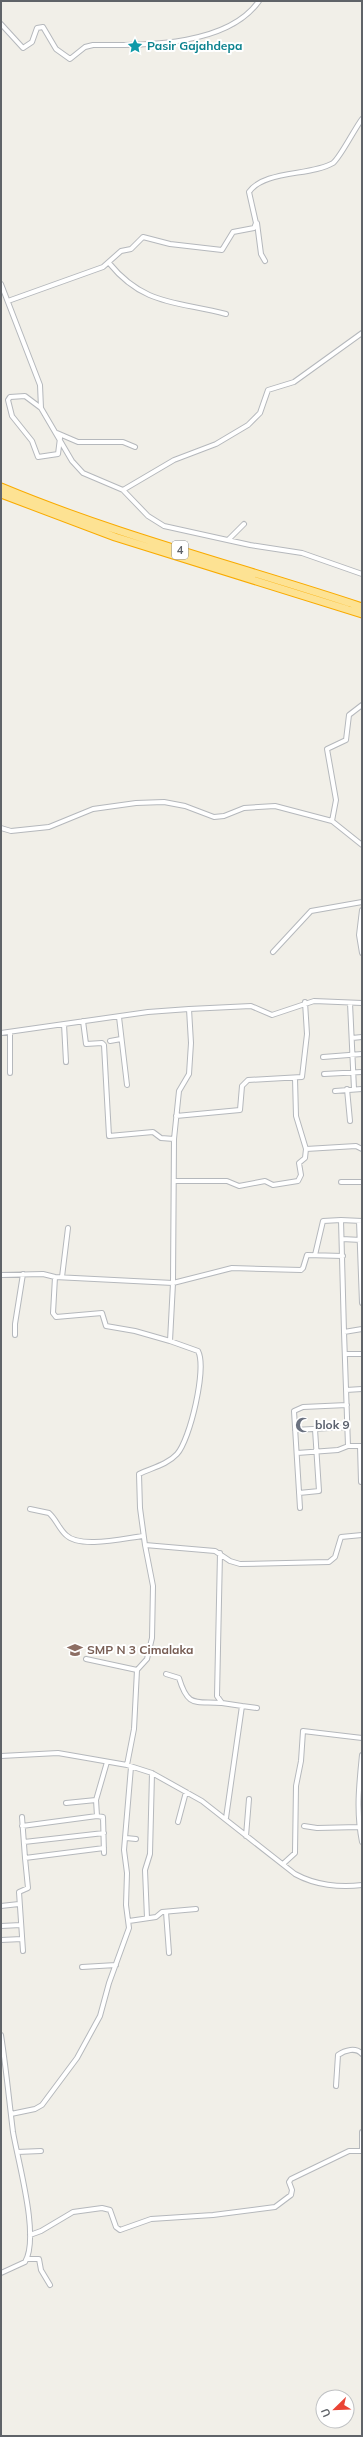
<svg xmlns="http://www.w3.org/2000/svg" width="363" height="2437" viewBox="0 0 363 2437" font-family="Mulish,sans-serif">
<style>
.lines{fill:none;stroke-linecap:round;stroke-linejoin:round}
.street-casing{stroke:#b5b8bc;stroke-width:6}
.highway-casing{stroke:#f9ab00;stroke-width:9}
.street{stroke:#fff;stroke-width:4}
.highway{stroke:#fde293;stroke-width:7}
.labels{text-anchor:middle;stroke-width:4;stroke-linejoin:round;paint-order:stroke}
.shield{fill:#fff;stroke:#8f9295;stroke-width:1}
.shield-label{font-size:11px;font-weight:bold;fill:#5f6368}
.culture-label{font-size:12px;font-weight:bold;fill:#0d838f;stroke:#fff;text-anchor:start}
.worship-label{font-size:12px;font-weight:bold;fill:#5b616d;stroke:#fff;text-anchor:start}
.education-label{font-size:12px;font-weight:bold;fill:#785e54;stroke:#fff;text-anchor:start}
</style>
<rect width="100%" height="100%" fill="#f1efe8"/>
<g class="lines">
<g class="street-casing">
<path id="street" d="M1 24 23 48 32 42 37 28 43 27 56 49 70 59 85 47 93 45C143 45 227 47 259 1
M257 223 261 254 265 261
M109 263C144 306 177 301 226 314
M1 284 40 385 41 408 72 461 83 473 123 490 148 516 164 526 250 545 302 553 362 574
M8 301 103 267 121 251 131 249 143 237 170 244 222 250 233 232 254 228 256 223 249 192C264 170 311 176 333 163 340 158 355 128 362 119
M41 408 25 396 10 397 8 400 12 416 32 441 38 457 58 454 60 438
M57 433 78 442H123L135 447
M123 490 174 460 216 444 248 425 260 413 268 390 294 382 362 333
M228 540 244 524
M332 821 336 800 327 749 346 740 349 715 362 705
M1 828 11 831 49 827 93 809 136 803 164 802 185 806 214 817 224 816 244 808 275 806 332 821 362 845
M362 910 359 935 362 953
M273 952 311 911 362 902
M350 1003 354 1089
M119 1017 127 1085
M83 1021 86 1044 102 1043 104 1045 109 1136 153 1132 161 1138 174 1139
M64 1024 66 1062
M1 1033 148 1012 189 1009
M352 1038 362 1037
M110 1041 121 1039
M323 1057 362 1054
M10 1073V1032
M324 1074 362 1072
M295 1078 296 1116 306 1149
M347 1089 350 1121
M335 1091 362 1089
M176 1116 240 1110 242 1086 248 1080 302 1077 307 1034 305 1002
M174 1181H227L239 1186 265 1181 273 1185 298 1181 301 1175 299 1163 305 1158 306 1149 356 1146 362 1149
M341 1182H362
M359 1221 362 1303
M342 1239 361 1240
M315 1255 323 1221 341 1220
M343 1256 307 1255 303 1268 301 1270 232 1268 173 1283 170 1341 198 1351C207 1368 190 1440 177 1454 167 1465 151 1468 139 1474L140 1508 145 1545 215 1551 230 1561 240 1564 329 1562 335 1557 341 1537 362 1535
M1 1275 43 1274 55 1277 173 1283 174 1139 179 1091 189 1074 191 1043 189 1009 251 1006 272 1015 314 1001 362 1003
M55 1277 53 1313 56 1317 102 1313 106 1326 135 1331 170 1341
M62 1277 68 1228
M362 1329 344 1332 348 1446H362
M344 1332 341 1220 362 1221
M15 1335V1324L23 1274
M345 1354H362
M346 1390 362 1389
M295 1430 347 1427
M360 1446 361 1482
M297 1453 338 1450 348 1446
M299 1493 319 1491 315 1429
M300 1508 294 1411 303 1407 347 1405
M30 1509 49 1513C56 1519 59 1529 66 1535 80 1549 125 1538 143 1536
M220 1553 217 1696 222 1703 242 1706 226 1818
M86 1659 137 1670
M166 1674 179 1678C188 1708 195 1701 221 1703
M242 1706 257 1708
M362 1755C359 1785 356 1812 362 1842
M1 1756 58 1753 127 1765 152 1773 202 1801 295 1874C315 1885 340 1888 362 1885
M127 1765 134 1729 137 1670 147 1659 152 1638 153 1586 145 1545
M96 1800 97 1816 103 1817 104 1853
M66 1803 96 1800 107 1762
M22 1817 25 1858 104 1848
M178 1822 186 1792
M22 1826 97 1816
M304 1826 317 1828 359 1827
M246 1836 249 1799
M126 1838 136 1839
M24 1842 104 1833
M283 1864 295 1853 296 1786 301 1761 303 1731 362 1738
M1 1906 19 1904
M166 1912 169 1953
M147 1918 145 1870 150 1854 152 1773
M129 1921 156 1917 162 1912 196 1909
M1 1926 21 1925
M1 1940 22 1939
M23 1951 19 1892 28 1888 25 1858
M82 1967 116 1965
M1 2035C6 2067 9 2100 13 2132 18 2162 40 2237 25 2262L1 2273
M336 2086 338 2055C345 2050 356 2047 362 2054
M11 2114 35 2109 42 2105 77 2058 100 2016 109 1983 129 1928 126 1905 127 1873 124 1850 131 1767
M362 2132V2151
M17 2152 41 2151
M30 2235 41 2231 73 2212 102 2208 110 2210 116 2227 120 2230 151 2219 213 2215 275 2207 291 2195 292 2190 289 2182 291 2179 349 2151H361
M27 2259H39L41 2270 50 2285"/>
</g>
<g class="highway-casing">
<path id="highway" d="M1 487C118 536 242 567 362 607
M1 494 115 537 362 614"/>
</g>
<use href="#street" class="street"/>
<use href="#highway" class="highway"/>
</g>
<defs>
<g id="sight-bare" transform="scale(1.2)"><path d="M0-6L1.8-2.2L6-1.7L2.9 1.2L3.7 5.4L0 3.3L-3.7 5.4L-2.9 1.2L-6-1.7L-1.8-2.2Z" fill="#0f9aa8" stroke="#fff" stroke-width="2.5" paint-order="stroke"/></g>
<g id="mosque-bare" transform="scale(1.2)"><path d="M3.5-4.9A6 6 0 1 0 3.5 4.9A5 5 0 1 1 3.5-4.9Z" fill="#6b7280" stroke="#fff" stroke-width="2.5" paint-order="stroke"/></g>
<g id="school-bare" transform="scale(1.2)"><path d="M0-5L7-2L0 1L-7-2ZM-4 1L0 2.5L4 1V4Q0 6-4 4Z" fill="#8d6e63" stroke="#fff" stroke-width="2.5" paint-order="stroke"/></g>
</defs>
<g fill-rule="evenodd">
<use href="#sight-bare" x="135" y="46"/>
<use href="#mosque-bare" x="303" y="1425"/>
<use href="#school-bare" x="75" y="1650"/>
</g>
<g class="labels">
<rect class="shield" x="172" y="541" width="16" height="18" rx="3"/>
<g class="shield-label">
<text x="180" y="554">4</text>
</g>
<g class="culture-label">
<text x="147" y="50">Pasir Gajahdepa</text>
</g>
<g class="worship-label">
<text x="315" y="1429">blok 9</text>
</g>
<g class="education-label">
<text x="87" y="1654">SMP N 3 Cimalaka</text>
</g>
</g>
<rect width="363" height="2437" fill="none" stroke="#5f6368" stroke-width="4"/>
<g transform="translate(335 2409) rotate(247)"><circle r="19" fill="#ffffff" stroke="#bfc1c3"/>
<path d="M0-3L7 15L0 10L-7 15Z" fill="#ea4335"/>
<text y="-6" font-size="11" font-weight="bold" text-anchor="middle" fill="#5f6368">U</text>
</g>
</svg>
